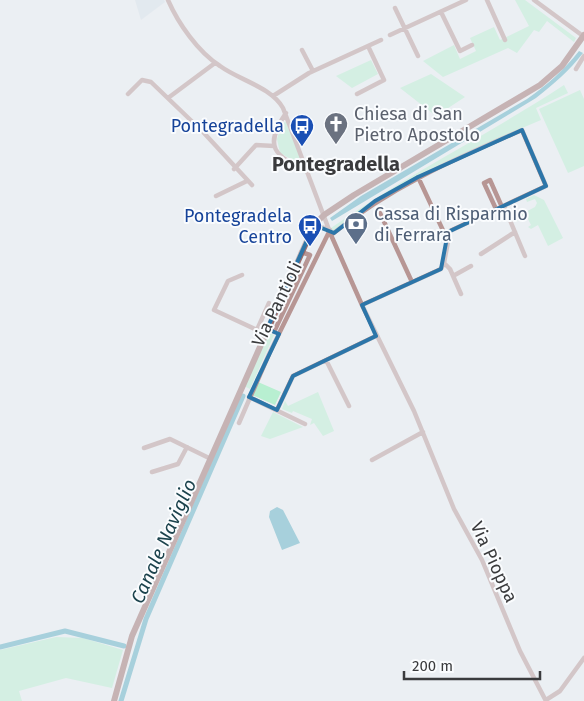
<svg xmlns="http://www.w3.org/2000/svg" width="584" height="701" viewBox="0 0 584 701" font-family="'Fira Sans',sans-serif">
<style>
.built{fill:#d8e2eb}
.green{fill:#b8efd1}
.water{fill:#56abc0}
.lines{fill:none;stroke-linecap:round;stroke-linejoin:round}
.canal{stroke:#56abc0;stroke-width:5}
.street{stroke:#b79694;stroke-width:4.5}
.secondary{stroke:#996b69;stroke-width:6}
.marked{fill:none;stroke:#2c76a9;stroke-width:4;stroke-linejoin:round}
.labels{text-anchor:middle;stroke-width:4;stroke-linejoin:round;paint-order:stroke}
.worship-label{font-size:18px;fill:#5b616d;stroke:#fafcfe;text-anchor:start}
.transit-label{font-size:18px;fill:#164399;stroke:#fafcfe;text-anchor:end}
.service-label{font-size:18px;fill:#4e5e75;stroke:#fafcfe;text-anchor:start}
.street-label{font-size:18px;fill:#3a3b3d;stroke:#fafcfe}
.water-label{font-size:19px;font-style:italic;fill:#1c434d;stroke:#fafcfe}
.quarter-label{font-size:20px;font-weight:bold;fill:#3a3b3d;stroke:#fafcfe}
</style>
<rect width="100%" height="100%" fill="#ebeff3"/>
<path class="built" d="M135 0H164L165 2 141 20Z"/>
<path class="green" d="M515 0H525L576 38 574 42 547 21 539 32 534 30 517 53 508 48 443 77 423 61 454 45 460 59 476 51 470 38 494 27 500 40 529 26Z
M371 60 378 74 352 88 336 76Z
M431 74 465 97 436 116 400 88Z
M564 85 568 93 536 108 541 120C468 151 393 181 332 233L331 228C406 175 488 135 564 85Z
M580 90 584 99V166L568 173 539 109Z
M286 122 300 157 298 163 280 153 277 139 282 123Z
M534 195 544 200 563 238 548 246 538 225 531 229 528 227 531 225 527 217 524 218V215L516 222 514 218 535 207 537 203 535 199 527 202 526 199Z
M268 332 274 335 250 389 244 386Z
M258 382 281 392 275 405 252 395Z
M318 392 334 431 323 436 314 423 310 425 312 419 293 411 292 413 282 409 285 401 288 406Z
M273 412 303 427 270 439 261 436Z
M56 637 83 638 123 650 112 688 66 678 19 691 22 701H0V650Z"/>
<path class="water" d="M579 51 583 53C569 71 554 84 536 98L332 221 330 218 361 196 527 99C547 85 564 70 579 51Z
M277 507 283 510 300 543 282 550 269 517 270 511Z"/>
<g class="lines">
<path class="canal" d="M0 647 65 631 124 646
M121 701 146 619 243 396"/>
<path class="street" d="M168 0C178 23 198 52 220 66 239 80 271 87 283 108L331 235 362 305 414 411 454 509 482 560 520 651 546 701
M487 0 505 40
M534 0 583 36
M395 8 418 56
M441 12 460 51 472 45
M390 35 466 0
M302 50 313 71
M576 69 584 56
M128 94 142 80 151 82 204 133 252 185
M357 94 384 80 368 46
M273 96 309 73 381 40
M168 98 215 63
M286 113C263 147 274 156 308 171
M234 169 256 145 274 146
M418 177 447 239
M216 196 247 181
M504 206 525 256
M496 209 484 183 490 180 502 207
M380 213 412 282
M315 225 330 230
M331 235C389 188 454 159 522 130L546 186 450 231 444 263 441 269 362 305
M481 254 515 232
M444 263 450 269 461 294
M242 275 228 281 214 310 257 330
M453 276 471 266
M274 332 310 255 301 252
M262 340 256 332 269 303
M326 360 349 406
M249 397 305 424
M277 410 293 376 376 336
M239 423 269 354 330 230
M144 448 170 439 209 458
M372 460 423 432
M152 472 178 464 187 447
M546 700 560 691 584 658"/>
<path class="secondary" d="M114 701 132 636 314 225 324 215 354 195 540 85 562 66 584 35"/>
</g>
<path d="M0 0H584V701H0ZM522 130 546 186 448 232 441 269 362 305 376 336 293 376 277 410 249 397 279 334 267 329 314 225 334 233 375 201 418 177Z" fill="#ebeff3" fill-opacity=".55" fill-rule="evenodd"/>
<path class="marked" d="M522 130 546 186 448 232 441 269 362 305 376 336 293 376 277 410 249 397 279 334 267 329 314 225 334 233 375 201 418 177Z"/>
<defs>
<g id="church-pin" transform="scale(1.25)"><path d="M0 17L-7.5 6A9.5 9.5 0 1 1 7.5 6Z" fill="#6b7280" stroke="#fafcfe"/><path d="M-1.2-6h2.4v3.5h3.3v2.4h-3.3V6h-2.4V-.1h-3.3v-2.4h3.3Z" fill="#fff"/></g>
<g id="bus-pin" transform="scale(1.25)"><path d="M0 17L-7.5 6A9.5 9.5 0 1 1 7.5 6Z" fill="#1a4fb4" stroke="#fafcfe"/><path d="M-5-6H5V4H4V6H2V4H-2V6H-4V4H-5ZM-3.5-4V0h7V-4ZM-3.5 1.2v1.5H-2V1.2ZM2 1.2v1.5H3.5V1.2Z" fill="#fff"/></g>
<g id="bank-pin" transform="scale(1.25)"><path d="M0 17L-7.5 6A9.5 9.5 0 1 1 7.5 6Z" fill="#5c6f8a" stroke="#fafcfe"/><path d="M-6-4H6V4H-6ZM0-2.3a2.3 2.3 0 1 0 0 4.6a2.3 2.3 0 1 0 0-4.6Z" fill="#fff"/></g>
</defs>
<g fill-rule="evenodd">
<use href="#church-pin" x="336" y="124"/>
<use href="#bus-pin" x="302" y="126"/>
<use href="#bank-pin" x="356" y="224"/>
<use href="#bus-pin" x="310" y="226"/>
</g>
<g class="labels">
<g class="worship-label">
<text x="354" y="120">Chiesa di San<tspan x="354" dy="21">Pietro Apostolo</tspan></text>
</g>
<g class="transit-label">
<text x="284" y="132">Pontegradella</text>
<text x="292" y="222">Pontegradela<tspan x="292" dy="21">Centro</tspan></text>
</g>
<g class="service-label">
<text x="374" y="220">Cassa di Risparmio<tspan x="374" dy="21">di Ferrara</tspan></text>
</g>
<g class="street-label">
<text transform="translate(277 304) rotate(-64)" y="6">Via Pantioli</text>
<text transform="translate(494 562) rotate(65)" y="6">Via Pioppa</text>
</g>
<g class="water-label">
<text transform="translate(163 541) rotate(-66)" y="7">Canale Naviglio</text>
</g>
<g class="quarter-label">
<text x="336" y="171">Pontegradella</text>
</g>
</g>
<path d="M404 671v8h136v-8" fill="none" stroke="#3a3b3d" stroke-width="2.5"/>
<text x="412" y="671" font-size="15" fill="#3a3b3d" stroke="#fafcfe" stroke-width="4" paint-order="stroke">200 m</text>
</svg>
